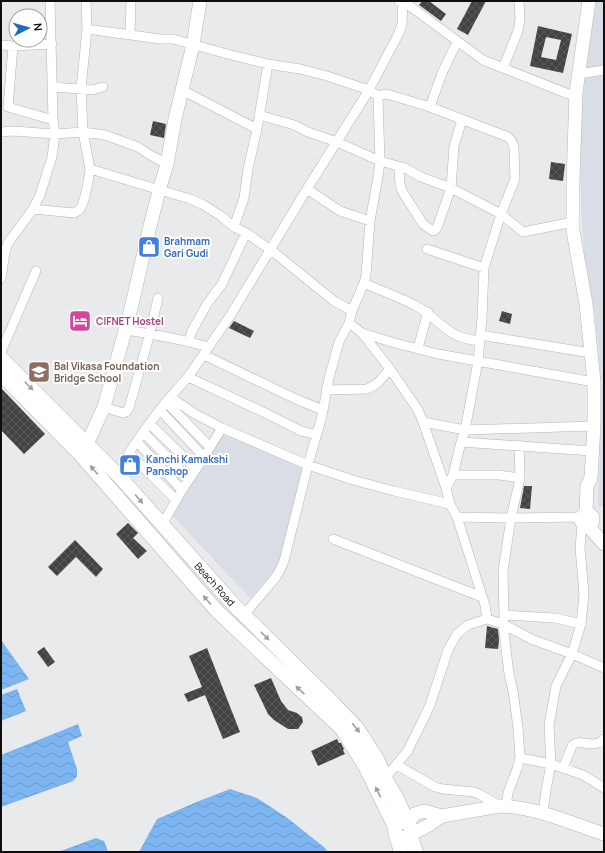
<svg xmlns="http://www.w3.org/2000/svg" width="605" height="853" viewBox="0 0 605 853" font-family="Manrope,sans-serif">
<style>
.built{fill:#d9dde6}
.water{fill:url(#water-waves)}
.building{fill:url(#building-cross-hatch);fill-rule:evenodd}
.lines{fill:none;stroke-linecap:round;stroke-linejoin:round}
.street-casing{stroke:#b4b5b7;stroke-width:10}
.secondary-casing{stroke:#b4b5b7;stroke-width:14}
.primary-casing{stroke:#b4b5b7;stroke-width:15}
.street{stroke:#fff;stroke-width:9}
.secondary{stroke:#fff;stroke-width:13}
.primary{stroke:#fff;stroke-width:14}
.oneway{fill:#9f9f9f}
.labels{text-anchor:middle;stroke-width:4;stroke-linejoin:round;paint-order:stroke}
.shop-label{font-size:10px;font-weight:bold;fill:#366cbe;stroke:#fff;text-anchor:start}
.hotel-label{font-size:10px;font-weight:bold;fill:#b23c85;stroke:#fff;text-anchor:start}
.education-label{font-size:10px;font-weight:bold;fill:#785e54;stroke:#fff;text-anchor:start}
.street-label{font-size:10px;fill:#0e0e0f;stroke:#fff}
</style>
<defs>
<pattern id="water-waves" width="16" height="10" patternUnits="userSpaceOnUse"><rect width="16" height="10" fill="#7cb5f0"/><path d="M0 5q4-4 8 0t8 0" fill="none" stroke="#6a9acd"/></pattern>
<pattern id="building-cross-hatch" width="8" height="8" patternUnits="userSpaceOnUse"><rect width="8" height="8" fill="#444242"/><path d="M0 0l8 8M0 8l8-8" fill="none" stroke="#5b5959"/></pattern>
</defs>
<rect width="100%" height="100%" fill="#e9eaec"/>
<path class="built" d="M596 1H604V507L598 506 601 429 599 354 594 309 584 256 581 206 580 125 586 64Z
M223 433 304 467 279 566 250 598 171 514Z"/>
<path class="water" d="M1 640 29 679 1 690Z
M17 689 26 711 1 721V695Z
M78 724 82 736 68 742 77 769V776L73 781 1 807V755Z
M230 789 257 798 286 817 324 847 328 852H139L157 819 199 801Z
M96 838 104 841 108 851V852H58Z"/>
<path class="building" d="M422 1H429L446 14 441 21 419 5Z
M472 1H486L468 35 457 29Z
M538 26 572 34 563 73 530 66ZM546 37 561 40 556 60 541 57Z
M153 121 166 124 164 138 150 135Z
M551 162 565 164 563 181 549 179Z
M502 311 512 314 510 324 499 321Z
M234 321 254 331 250 338 229 328Z
M1 388 45 434 24 454 1 430Z
M524 486H532L530 509 520 508Z
M128 523 138 533 133 538 147 551 138 559 116 534Z
M75 540 103 569 96 577 76 557 57 576 48 567Z
M487 626 498 629 499 641 498 649 485 648Z
M44 647 55 662 48 667 37 652Z
M207 648 240 732 223 739 205 695 188 702 184 694 202 687 189 656Z
M271 678 281 701 288 710 297 713 302 717 303 722 298 729H288L274 720 268 714 254 685Z
M337 739 339 743H341L344 749 343 750 345 754 318 766 311 751Z"/>
<g class="lines">
<g class="street-casing">
<path id="street" d="M86 1 87 29 81 88 83 132 90 169 190 199 202 204 221 216 234 227 246 233 271 250 334 301 352 311 364 283 366 275 370 221 378 177 380 161 378 96 369 90 399 33 402 24 403 1
M399 1H403L483 60 503 68 518 31 520 20 519 1
M87 29 160 39H173L231 55 268 64 300 69 327 76 369 90 307 189 230 316 188 377 166 402 143 432 129 453 119 476
M130 34 131 1
M1 45 13 46 52 44
M13 46 8 107 53 120
M503 68 576 97
M578 74 604 70
M53 87 92 90 103 87
M182 90 257 129
M378 96 385 94 390 95 430 107 508 137C512 140 513 143 514 148L515 179 501 214 484 268 482 318 478 361 465 430 461 442 453 475 446 488
M430 107 442 73 457 42
M259 115 294 125 308 132 337 142 380 161 405 168 421 177 451 188 454 146 462 120
M1 132 13 131 55 134 83 132 105 135 138 147 150 155 167 164
M399 167 400 184 402 191 423 224 427 227 433 231 436 229 438 225 451 188 501 214 523 232 573 222
M307 189 340 211 370 221
M33 209 74 213C77 212 78 211 80 209 85 202 89 178 90 169
M234 227 244 198 248 169 257 129 268 64
M427 249 484 268
M1 278 5 252 8 243 33 209 40 195 52 157 55 134 53 120 50 1
M364 283C381 291 402 298 418 307 432 315 442 328 456 335 463 339 472 340 480 341
M349 323 362 333 390 369 418 410 423 422 446 488 450 504
M125 330C153 334 181 339 208 347
M362 333 395 343 438 354 594 382
M480 335 591 353
M189 341 192 331 207 304 222 284 246 233
M418 348 428 312
M1 352 36 271
M204 355 298 400 323 410
M188 377 261 411 301 431 317 435
M326 390 367 389C378 385 383 377 390 369
M170 397 195 414 222 428 308 465 353 480 394 491 450 504 457 517 485 605 487 619 468 625 457 634 448 650 430 705 424 718 407 752 385 778
M166 402 210 447
M104 407 123 413 126 412 129 408 150 333 158 298
M160 410 204 457
M423 422 465 430 594 426
M150 424 196 469
M143 432 189 479
M137 442 182 490
M461 442 592 451
M519 445 520 478
M129 453 176 500
M453 475H499L520 478 511 518 581 517
M457 517 511 518 503 571 504 615 503 624 531 639 572 654 604 668
M162 525 182 490 204 457 222 428
M333 539 482 597
M244 615 276 577 280 570 284 561 308 465 322 416 329 378 339 342 349 323 352 311
M504 615 555 618 581 624
M487 619 503 624 509 674 513 691 518 728 520 758 517 769 508 793 506 806
M520 758 551 764 583 775 604 788
M397 765 435 787 443 789 474 792 479 794 500 806
M563 768 572 746C579 738 589 747 598 743 600 743 603 740 604 739
M543 813 546 790 551 764 549 725 556 686 572 654 581 624 584 594 580 548 582 524"/>
</g>
<g class="secondary-casing">
<path id="secondary" d="M80 451 87 444 104 407 130 313 150 226 159 191 167 164 175 119 193 45 200 1
M586 513 590 514 593 517C594 534 571 521 586 513L587 486 591 478 594 426V382L586 304 573 231V181L576 92 589 1
M588 526 604 544
M408 823 415 814 424 811 442 816 500 806C536 807 570 823 604 834
M410 835 429 825 442 816"/>
</g>
<g class="primary-casing">
<path id="primary" d="M1 358 119 476 235 606 333 703 357 728 377 759 385 778 396 797 408 823
M1 374 79 453 216 610 342 729 365 766 395 827
M395 830a8 8 0 1 1 16 0a8 8 0 1 1-16 0Z
M396 835 401 852
M410 835 416 852"/>
</g>
<use href="#street" class="street"/>
<use href="#secondary" class="secondary"/>
<use href="#primary" class="primary"/>
</g>
<defs><path id="oneway-solid" d="M-6-.8H1V-3.2L6.5 0L1 3.2V.8H-6Z"/></defs>
<g class="oneway">
<use href="#oneway-solid" transform="translate(29 386) rotate(45)"/>
<use href="#oneway-solid" transform="translate(94 470) rotate(-131)"/>
<use href="#oneway-solid" transform="translate(139 499) rotate(49)"/>
<use href="#oneway-solid" transform="translate(207 600) rotate(-131)"/>
<use href="#oneway-solid" transform="translate(265 636) rotate(45)"/>
<use href="#oneway-solid" transform="translate(300 690) rotate(-137)"/>
<use href="#oneway-solid" transform="translate(356 728) rotate(51)"/>
<use href="#oneway-solid" transform="translate(378 792) rotate(-116)"/>
</g>
<defs>
<g id="shop-square" transform="scale(1.15)"><rect x="-9" y="-9" width="18" height="18" rx="4" fill="#3f7fe0" stroke="#fff"/><path d="M-5-2.5h2.3a2.7 3.5 0 0 1 5.4 0H5L5.5 6h-11ZM-1.5-2.5h3a1.5 2.3 0 0 0-3 0Z" fill="#fff"/></g>
<g id="hotel-square" transform="scale(1.15)"><rect x="-9" y="-9" width="18" height="18" rx="4" fill="#d1479c" stroke="#fff"/><path d="M-6-4.5h1.5V1H6V5H4.5V3h-9V5H-6ZM-4 0a1.8 1.8 0 1 1 3.6 0ZM.5 0V-2.5h3Q6-2.5 6 0Z" fill="#fff"/></g>
<g id="school-square" transform="scale(1.15)"><rect x="-9" y="-9" width="18" height="18" rx="4" fill="#8d6e63" stroke="#fff"/><path d="M0-5L7-2L0 1L-7-2ZM-4 1L0 2.5L4 1V4Q0 6-4 4Z" fill="#fff"/></g>
</defs>
<g fill-rule="evenodd">
<use href="#shop-square" x="149" y="247"/>
<use href="#hotel-square" x="80" y="321"/>
<use href="#school-square" x="39" y="372"/>
<use href="#shop-square" x="130" y="465"/>
</g>
<g class="labels">
<g class="shop-label">
<text x="164" y="245">Brahmam<tspan x="164" dy="12">Gari Gudi</tspan></text>
<text x="146" y="463">Kanchi Kamakshi<tspan x="146" dy="12">Panshop</tspan></text>
</g>
<g class="hotel-label">
<text x="96" y="325">CIFNET Hostel</text>
</g>
<g class="education-label">
<text x="54" y="370">Bal Vikasa Foundation<tspan x="54" dy="12">Bridge School</tspan></text>
</g>
<g class="street-label">
<text transform="translate(215 584) rotate(48)" y="4">Beach Road</text>
</g>
</g>
<rect width="605" height="853" fill="none" stroke="#0e0e0f" stroke-width="4"/>
<g transform="translate(28 28) rotate(84)"><circle r="19" fill="#ffffff" stroke="#9f9f9f"/>
<path d="M0-3L7 15L0 10L-7 15Z" fill="#1e6bba"/>
<text y="-6" font-size="11" font-weight="bold" text-anchor="middle" fill="#0e0e0f">N</text>
</g>
</svg>
